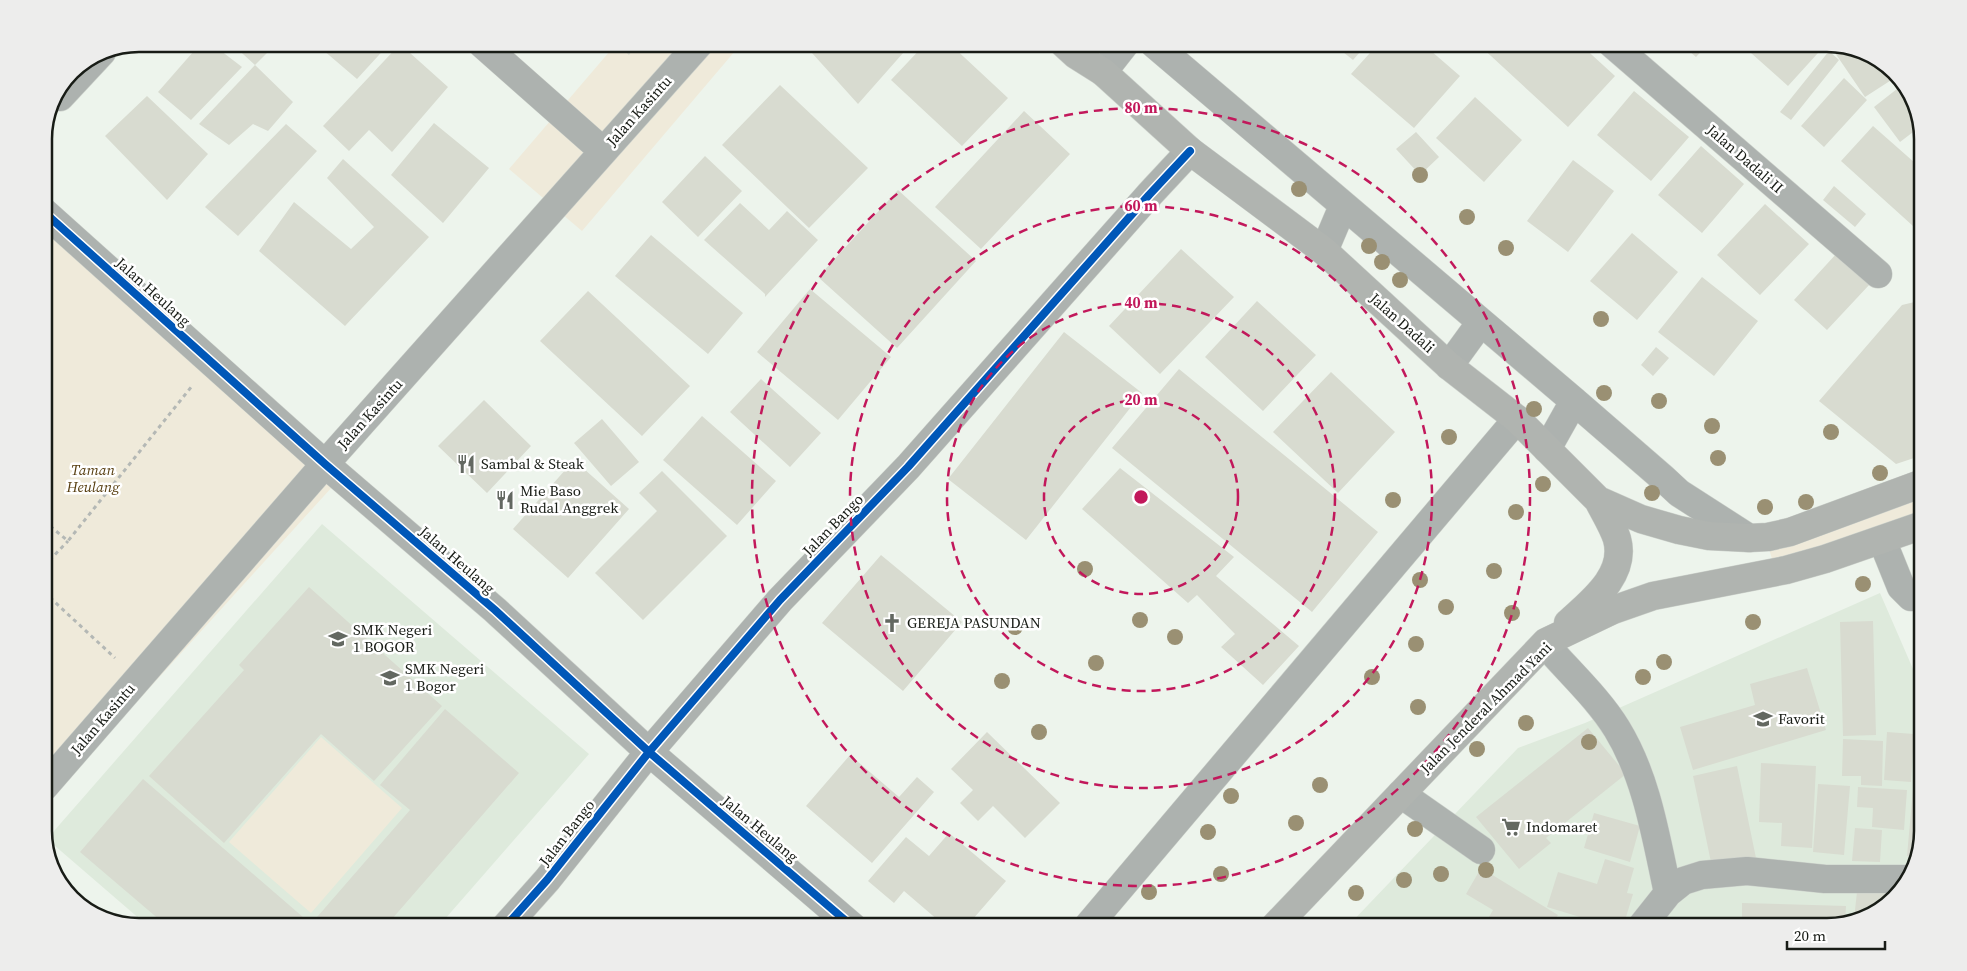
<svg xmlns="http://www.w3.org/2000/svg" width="1967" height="971" viewBox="0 0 1967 971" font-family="'Source Serif 4',serif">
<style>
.built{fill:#deeadc}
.green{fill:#efeada}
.building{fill:#d8dbd0}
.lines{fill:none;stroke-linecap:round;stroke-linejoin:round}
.minor-casing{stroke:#ccd1cb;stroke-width:29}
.major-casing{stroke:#ccd1cb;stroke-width:29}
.path{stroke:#b4b8b5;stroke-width:3;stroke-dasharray:4 4;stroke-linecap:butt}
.minor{stroke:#adb2af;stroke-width:28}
.major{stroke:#b0b4b0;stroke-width:28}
.cycleway-casing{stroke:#fff;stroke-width:11}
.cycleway{stroke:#0057b8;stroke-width:8}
.tree{fill:#9a9073}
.ring{fill:none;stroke:#c2185b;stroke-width:2.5;stroke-dasharray:9 6}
.labels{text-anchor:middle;stroke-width:5;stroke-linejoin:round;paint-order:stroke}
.street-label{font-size:15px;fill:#181c16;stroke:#fff}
.poi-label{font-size:15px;fill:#181c16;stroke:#fff;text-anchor:start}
.park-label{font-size:15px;font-style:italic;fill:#573e10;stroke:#fff}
.rim{fill:none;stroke:#181c16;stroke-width:2.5}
.centre{fill:#c2185b;stroke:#fff;stroke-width:2.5}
.ring-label{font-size:15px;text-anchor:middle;font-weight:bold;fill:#c2185b;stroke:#fff;stroke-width:5;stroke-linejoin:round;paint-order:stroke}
</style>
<rect width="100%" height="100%" fill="#edf4ec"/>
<path class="built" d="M322 524 589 754 438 927H149L47 839Z
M1880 593 1923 692V832L1914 874 1881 911 1828 927H1347L1518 748 1585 723Z"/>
<path class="green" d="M616 44H741L582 231 509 169Z
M44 211 343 475 44 804Z
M1923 496V511L1773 562 1769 549Z
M321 737 402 808 311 913 229 842Z"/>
<path class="building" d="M200 44H212L242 67 191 120 158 92Z
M232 44H276L255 65Z
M316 44H389L357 79Z
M400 44 448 87 392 152 369 130 349 151 323 126Z
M617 44H637L629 55Z
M819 44H911L858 104 812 53Z
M925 44H950L1008 98 962 146 891 80Z
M1333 44H1367L1353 60Z
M1378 44H1423L1460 76 1414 128 1351 74Z
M1478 44H1580L1615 76 1568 127Z
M1681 44H1708L1696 57Z
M1760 44H1808L1818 53 1788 86 1751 53Z
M1834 45 1870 53 1896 77 1865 97 1831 47Z
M1829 51 1839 60 1791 120 1780 112Z
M255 65 293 102 268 131 253 124 229 145 199 124Z
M1844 78 1867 100 1824 147 1801 126Z
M780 85 868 168 809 228 722 145Z
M1902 85 1910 95 1921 126 1900 142 1874 107Z
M1634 91 1689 137 1651 181 1597 135Z
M147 96 208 154 167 200 105 136Z
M1475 97 1522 140 1484 182 1436 138Z
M1024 111 1070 154 981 249 935 207Z
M434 123 489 168 443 223 391 175Z
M286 124 317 151 238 236 205 207Z
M1873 126 1923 170V235L1841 161Z
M1416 132 1439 157 1420 175 1396 149Z
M1701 146 1744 184 1702 233 1658 195Z
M705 156 742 191 698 237 662 202Z
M343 159 429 237 345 326 259 251 294 202 351 249 374 227 327 178Z
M1573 160 1614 191 1568 252 1527 221Z
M1834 186 1866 214 1855 227 1823 200Z
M898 190 976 261 897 348 818 277Z
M740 203 769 230 787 211 818 240 765 297V294L704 240Z
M1765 204 1809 244 1760 295 1717 255Z
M1632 233 1678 272 1637 320 1590 281Z
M651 235 743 313 708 354 615 276Z
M1181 249 1234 297 1160 374 1109 326Z
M1837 253 1870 284 1827 330 1794 300Z
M1702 277 1758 321 1714 376 1658 332Z
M810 289 891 357 838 420 757 352Z
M588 291 690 386 642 436 540 341Z
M1923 300V455L1896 464 1819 401 1902 305Z
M1257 301 1316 355 1263 411 1205 357Z
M1064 332 1142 393 1026 540 948 479Z
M1656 347 1669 358 1653 376 1641 365Z
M1179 369 1378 532 1312 612 1112 448Z
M1331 372 1395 432 1338 493 1273 432Z
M761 379 821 433 790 467 730 412Z
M484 400 531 446 487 493 438 446Z
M702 416 776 481 737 525 663 460Z
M602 419 639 462 611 486 574 443Z
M574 460 629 509 568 578 513 529Z
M1120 468 1234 557 1216 576 1299 646 1263 685 1221 647 1235 634 1197 595 1188 603 1082 509Z
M662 471 727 536 643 620 595 573 657 511 639 493Z
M881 555 962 622 903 691 822 623Z
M309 587 442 706 374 781 321 734 224 843 149 776 244 670 239 665Z
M1873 621 1876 735 1843 736 1840 622Z
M1807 668 1826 730 1693 770 1680 727 1755 705 1750 684Z
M445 709 519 773 385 927H168L80 852 143 779 311 924 410 810 380 785Z
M1588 728 1626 774 1546 838 1551 843 1519 869 1476 817Z
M987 732 1060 803 1025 838 993 806 978 821 960 803 973 790 951 769Z
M1887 732 1914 734 1911 782 1884 780Z
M1843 739 1883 741 1882 786 1861 785V776H1842Z
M850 755 899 797 917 777 934 792 872 863 806 806Z
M1761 763 1816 766 1812 848 1781 846 1782 823 1759 822Z
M1737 766 1756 858 1712 867 1693 776Z
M1818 784 1850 786 1844 855 1813 852Z
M1858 787 1907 790 1904 830 1872 827 1873 808 1857 807Z
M1913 789 1923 790V832L1918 857 1907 856Z
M1594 813 1640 826 1630 862 1584 848Z
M1855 828 1882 830 1880 862 1852 861Z
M949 833 1006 881 966 927H946L904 891 894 903 868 881 906 837 929 856Z
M1605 859 1634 868 1627 893 1633 894 1623 927H1613L1547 907 1558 872 1597 884Z
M1481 868 1558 915 1550 927H1483L1493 910 1466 894Z
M1858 883 1902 887 1881 911 1854 919Z
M1742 903 1846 906 1845 922 1828 927H1742Z"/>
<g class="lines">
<g class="minor-casing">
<path id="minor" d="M482 44 603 151
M1154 44 1574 401 1664 479 1679 493 1749 538
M1612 44 1878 274
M1103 72 1125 44
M60 97 102 52
M44 212 325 464 495 610 649 752 853 927
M1324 251 1343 206
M1449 366 1481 322
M1547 449 1574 401
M1882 540 1901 587 1911 597
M1545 644C1569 672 1598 698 1617 729 1647 778 1656 838 1668 893
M44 787 325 464 699 44
M1401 794 1481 850
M505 927 547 880 649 752 780 600 908 467 1149 195 1190 151
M1087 927 1517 419
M1641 927 1668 893 1683 881 1702 875 1747 871 1825 879H1909"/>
</g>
<g class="major-casing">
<path id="major" d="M1064 44 1076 55 1103 72 1190 151 1324 251 1449 366 1517 419 1598 500 1641 519 1679 530 1709 536 1749 538 1768 537 1790 532 1923 483
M1568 623C1591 602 1627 575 1617 539 1613 526 1604 512 1598 500
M1274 927 1546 642 1613 610 1653 596 1786 570 1825 559 1923 525"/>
</g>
<path class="path" d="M44 521 68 541 192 386
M44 566 68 541
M44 592 115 658"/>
<use href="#minor" class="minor"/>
<use href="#major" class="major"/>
<g class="cycleway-casing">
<path id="cycleway" d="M44 212 325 464 495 610 649 752 853 927
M505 927 547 880 649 752 780 600 908 467 1149 195 1190 151"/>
</g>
<use href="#cycleway" class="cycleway"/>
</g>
<g class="tree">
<circle cx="1420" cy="175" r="8"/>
<circle cx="1299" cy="189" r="8"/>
<circle cx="1467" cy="217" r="8"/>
<circle cx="1369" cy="246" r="8"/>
<circle cx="1506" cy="248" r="8"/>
<circle cx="1382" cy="262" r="8"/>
<circle cx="1400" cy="280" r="8"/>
<circle cx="1601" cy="319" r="8"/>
<circle cx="1604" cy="393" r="8"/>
<circle cx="1659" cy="401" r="8"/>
<circle cx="1534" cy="409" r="8"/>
<circle cx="1712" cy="426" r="8"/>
<circle cx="1831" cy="432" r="8"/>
<circle cx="1449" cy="437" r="8"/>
<circle cx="1718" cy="458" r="8"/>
<circle cx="1880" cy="473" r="8"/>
<circle cx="1543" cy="484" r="8"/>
<circle cx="1652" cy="493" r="8"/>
<circle cx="1393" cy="500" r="8"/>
<circle cx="1806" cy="502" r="8"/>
<circle cx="1765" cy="507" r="8"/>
<circle cx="1516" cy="512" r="8"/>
<circle cx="1085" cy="569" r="8"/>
<circle cx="1494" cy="571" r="8"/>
<circle cx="1420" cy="580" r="8"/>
<circle cx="1863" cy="584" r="8"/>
<circle cx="1446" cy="607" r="8"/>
<circle cx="1512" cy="613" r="8"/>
<circle cx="1140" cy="620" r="8"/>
<circle cx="1753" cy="622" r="8"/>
<circle cx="1015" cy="627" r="8"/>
<circle cx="1175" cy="637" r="8"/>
<circle cx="1416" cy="644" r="8"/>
<circle cx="1664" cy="662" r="8"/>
<circle cx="1096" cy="663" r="8"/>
<circle cx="1372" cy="677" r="8"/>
<circle cx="1643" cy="677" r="8"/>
<circle cx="1002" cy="681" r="8"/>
<circle cx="1418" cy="707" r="8"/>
<circle cx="1526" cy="723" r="8"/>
<circle cx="1039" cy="732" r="8"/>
<circle cx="1589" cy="742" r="8"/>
<circle cx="1477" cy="749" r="8"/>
<circle cx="1320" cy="785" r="8"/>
<circle cx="1231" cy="796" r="8"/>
<circle cx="1296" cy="823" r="8"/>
<circle cx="1415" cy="829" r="8"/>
<circle cx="1208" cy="832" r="8"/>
<circle cx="1486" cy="870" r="8"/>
<circle cx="1221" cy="874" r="8"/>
<circle cx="1441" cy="874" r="8"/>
<circle cx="1404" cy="880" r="8"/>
<circle cx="1149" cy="892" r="8"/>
<circle cx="1356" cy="893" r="8"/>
</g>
<g class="ring">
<circle cx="1141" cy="497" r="97"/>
<circle cx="1141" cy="497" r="194"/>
<circle cx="1141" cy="497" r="291"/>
<circle cx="1141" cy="497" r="389"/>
</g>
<defs>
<g id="restaurant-bare" transform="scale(1.5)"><path d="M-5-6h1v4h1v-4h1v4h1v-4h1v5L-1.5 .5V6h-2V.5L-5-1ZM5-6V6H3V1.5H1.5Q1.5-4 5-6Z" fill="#636861" stroke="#fff" stroke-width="2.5" paint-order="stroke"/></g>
<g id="church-bare" transform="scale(1.5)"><path d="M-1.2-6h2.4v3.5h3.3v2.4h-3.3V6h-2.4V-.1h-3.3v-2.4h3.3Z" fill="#636861" stroke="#fff" stroke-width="2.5" paint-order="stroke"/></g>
<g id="school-bare" transform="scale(1.5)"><path d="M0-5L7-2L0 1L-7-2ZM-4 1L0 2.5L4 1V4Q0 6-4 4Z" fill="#636861" stroke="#fff" stroke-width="2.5" paint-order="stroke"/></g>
<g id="supermarket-bare" transform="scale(1.5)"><path d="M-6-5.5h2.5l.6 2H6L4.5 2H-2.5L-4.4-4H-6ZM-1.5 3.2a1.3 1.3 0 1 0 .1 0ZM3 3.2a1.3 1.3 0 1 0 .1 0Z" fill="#636861" stroke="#fff" stroke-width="2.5" paint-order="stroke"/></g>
</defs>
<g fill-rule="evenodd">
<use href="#restaurant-bare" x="466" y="464"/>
<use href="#restaurant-bare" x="505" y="500"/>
<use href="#church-bare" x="892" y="623"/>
<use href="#school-bare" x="338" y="639"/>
<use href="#school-bare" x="390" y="678"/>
<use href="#school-bare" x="1763" y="719"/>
<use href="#supermarket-bare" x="1511" y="827"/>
</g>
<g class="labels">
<g class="street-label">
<text transform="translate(639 111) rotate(-48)" y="5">Jalan Kasintu</text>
<text transform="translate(1745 159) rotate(41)" y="5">Jalan Dadali II</text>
<text transform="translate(153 292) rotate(42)" y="5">Jalan Heulang</text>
<text transform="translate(1402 323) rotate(42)" y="5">Jalan Dadali</text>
<text transform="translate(370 414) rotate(-48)" y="5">Jalan Kasintu</text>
<text transform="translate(833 525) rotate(-46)" y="5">Jalan Bango</text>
<text transform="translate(457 560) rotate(41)" y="5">Jalan Heulang</text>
<text transform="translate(1486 708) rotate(-45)" y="5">Jalan Jenderal Ahmad Yani</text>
<text transform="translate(103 719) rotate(-49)" y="5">Jalan Kasintu</text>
<text transform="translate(760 829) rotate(40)" y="5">Jalan Heulang</text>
<text transform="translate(567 833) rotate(-52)" y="5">Jalan Bango</text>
</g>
<g class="poi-label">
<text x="481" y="469">Sambal &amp; Steak</text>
<text x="520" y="496">Mie Baso<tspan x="520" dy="17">Rudal Anggrek</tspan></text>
<text x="907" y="628">GEREJA PASUNDAN</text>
<text x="353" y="635">SMK Negeri<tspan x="353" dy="17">1 BOGOR</tspan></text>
<text x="405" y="674">SMK Negeri<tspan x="405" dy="17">1 Bogor</tspan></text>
<text x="1778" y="724">Favorit</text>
<text x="1526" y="832">Indomaret</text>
</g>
<g class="park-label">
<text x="93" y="475">Taman<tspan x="93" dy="17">Heulang</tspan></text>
</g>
</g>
<path d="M0 0H1967V971H0ZM139 52H1827A87 87 0 0 1 1914 139V831A87 87 0 0 1 1827 918H139A87 87 0 0 1 52 831V139A87 87 0 0 1 139 52Z" fill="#ededec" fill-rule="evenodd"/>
<path class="rim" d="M139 52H1827A87 87 0 0 1 1914 139V831A87 87 0 0 1 1827 918H139A87 87 0 0 1 52 831V139A87 87 0 0 1 139 52Z"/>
<circle cx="1141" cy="497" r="8" class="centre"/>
<g class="ring-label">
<text x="1141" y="113">80 m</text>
<text x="1141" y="211">60 m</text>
<text x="1141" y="308">40 m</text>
<text x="1141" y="405">20 m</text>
</g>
<path d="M1787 941v8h98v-8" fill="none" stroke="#181c16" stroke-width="2.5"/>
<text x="1794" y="941" font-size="15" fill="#181c16" stroke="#ffffff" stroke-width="4" paint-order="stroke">20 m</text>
</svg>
